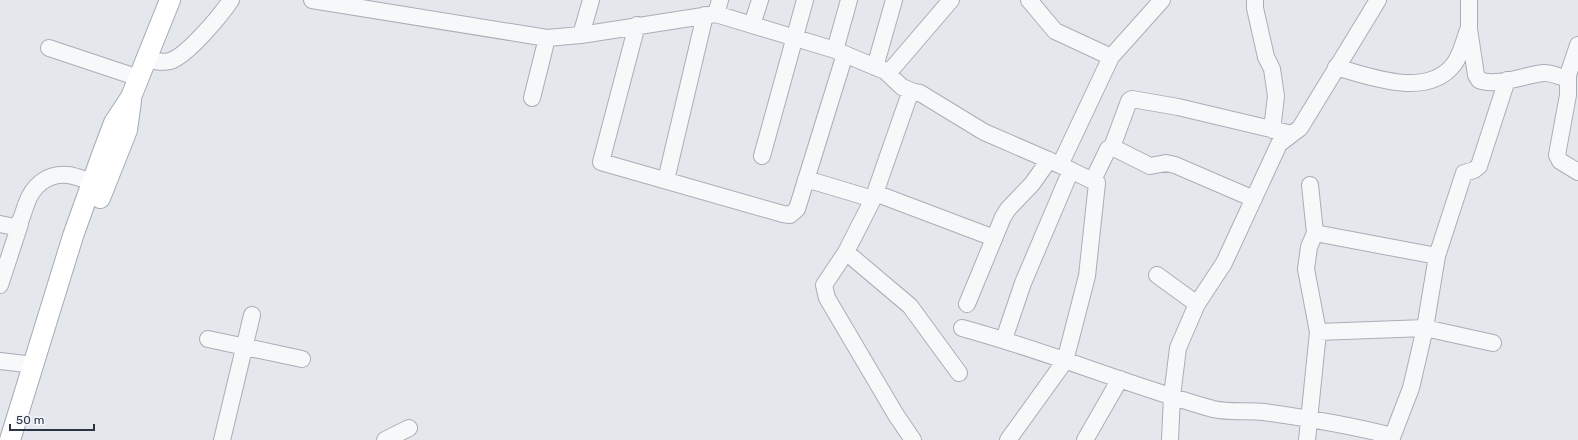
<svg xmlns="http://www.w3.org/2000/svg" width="1578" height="440" viewBox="0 0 1578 440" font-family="Rubik,sans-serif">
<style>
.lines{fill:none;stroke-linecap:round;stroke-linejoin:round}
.minor-casing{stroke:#a9aeb7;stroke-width:18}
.major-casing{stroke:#a3abb8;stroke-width:22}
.minor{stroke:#f7f8fa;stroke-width:16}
.major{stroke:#fff;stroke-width:20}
</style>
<rect width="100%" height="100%" fill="#e4e7ec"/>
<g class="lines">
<g class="minor-casing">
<path id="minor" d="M312 0 547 38
M720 0 716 14 835 50 849 0
M1029 0 1055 31 1111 57 1162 0
M1255 0V8L1266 57 1272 69 1276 96 1272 130
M1469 0V29L1476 75 1479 80C1497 87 1525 75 1543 73 1550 72 1560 77 1568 79
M637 25 601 162 783 214 790 215 797 209 845 54
M752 25 760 0
M581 35 591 0
M1578 45 1568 75V95L1557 155 1560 161 1578 172
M49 48 139 78
M837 51 885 71 891 70 951 0
M146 59C153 61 162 63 170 61 187 56 221 15 231 0
M875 67 894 0
M1336 67C1370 77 1428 99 1454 64 1461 55 1464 41 1468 30
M885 71 902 87 914 92
M532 98 547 38 581 35 716 14
M1112 147 1129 101 1132 99 1178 107 1292 134
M762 156 805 0
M1060 165 1111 57
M806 179 873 199
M666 180 705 15
M1093 180 1108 149 1112 147 1150 166 1166 163 1175 165 1254 199
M875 193 994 238
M0 224 15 227C22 222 23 212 26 205 32 186 47 173 68 175 76 176 85 180 92 182
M1315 233 1437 256
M846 252 910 306 959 373
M1157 275 1197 304
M0 285 20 224
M967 304 1003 217 1008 209 1032 184 1049 160
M962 328C1047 351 1128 385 1213 409 1229 413 1248 410 1264 412 1307 418 1350 425 1392 436
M1318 332 1425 328 1493 343
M208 339 302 359
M1004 339 1023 283 1071 170
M0 361 34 365
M222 440 252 315
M385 440 409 428
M913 440 896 415 827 298 824 285 846 252 873 199 909 96 914 92 920 93 984 132 1060 165 1097 183 1087 276 1065 361 1008 440
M1085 440 1120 379
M1170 440 1172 396 1178 348 1197 304 1224 263 1279 144 1300 128 1378 0
M1307 440 1318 332 1306 269 1309 247 1315 233 1310 185
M1391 440 1411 388 1425 328 1437 256 1464 173 1474 170 1479 166 1507 80"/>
</g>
<g class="major-casing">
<path id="major" d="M100 198 127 130 131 101
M10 440 73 236 103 152 114 123 131 97 170 0"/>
</g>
<use href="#minor" class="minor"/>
<use href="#major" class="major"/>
</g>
<path d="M10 424v6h84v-6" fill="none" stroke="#2b3445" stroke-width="2"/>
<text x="16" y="424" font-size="12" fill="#2b3445" stroke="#f4f6f9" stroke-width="3" paint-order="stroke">50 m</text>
</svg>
